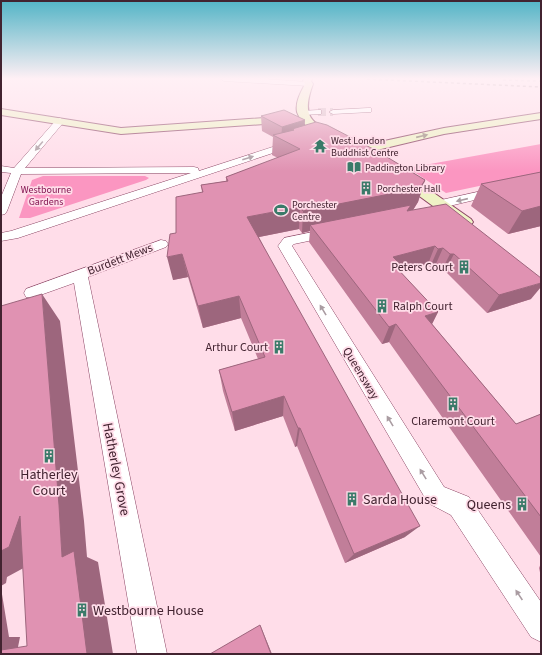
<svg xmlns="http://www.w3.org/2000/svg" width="542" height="655" viewBox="0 0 542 655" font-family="'Source Sans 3',sans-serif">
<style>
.green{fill:#fb96c1}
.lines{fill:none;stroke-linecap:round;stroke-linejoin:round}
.street-tunnel{stroke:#d9b8c4;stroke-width:8;stroke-dasharray:8 4;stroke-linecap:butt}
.street-casing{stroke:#8b4564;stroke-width:1}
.secondary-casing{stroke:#8b4564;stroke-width:2}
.street{fill:#fff;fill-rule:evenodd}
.secondary{fill:#eff2c6;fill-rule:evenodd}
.rail{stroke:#82626e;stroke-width:1.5;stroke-dasharray:3 3;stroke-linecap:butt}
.wall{fill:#c17e99}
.shaded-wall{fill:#9d667d}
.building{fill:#e092b2;stroke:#9d667d}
.oneway{fill:#988a7b}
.oneway2{fill:#aa9ca2}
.labels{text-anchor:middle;stroke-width:3.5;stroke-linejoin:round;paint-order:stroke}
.far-poi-label{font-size:10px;fill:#422330;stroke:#ffdde9;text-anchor:start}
.far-park-label{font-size:10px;fill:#841652;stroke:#ffdde9}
.street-label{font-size:12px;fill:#422330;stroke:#ffdde9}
.poi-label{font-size:12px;fill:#422330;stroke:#ffdde9;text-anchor:end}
.near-street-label{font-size:14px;fill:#422330;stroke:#ffdde9}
.near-poi-label{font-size:14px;fill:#422330;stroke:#ffdde9;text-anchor:start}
</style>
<rect width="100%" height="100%" fill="#ffdde9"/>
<path class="green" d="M541 144V173L446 193 408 168Z
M43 176H145L149 178 146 180 30 218H19L32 180Z"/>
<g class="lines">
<path class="street-tunnel" d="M318 112H333"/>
<g class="street-casing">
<path id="street" d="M221 79H263L309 82 312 84 309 86 224 81Z
M368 108H371V112L333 114 329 112 333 110Z
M318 110H321V114L303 115 299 113 303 111Z
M60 118 64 121 63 123 25 168 194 167 198 168 199 171 291 141H297L299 143 297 145 18 238 1 241V233L11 231 191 173 21 174 7 211 5 214 1 215V197L11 173 1 172V166L14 168 57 119Z
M541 178V184L441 208 437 207 435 204 437 201 441 200Z
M332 228 337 229 339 232 337 235 294 244 292 246 444 487 469 497 541 602V642L531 637 451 515 428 503 278 246 284 238Z
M161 240 166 241 168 244 166 247 88 277 167 654H137L74 283 32 298 26 297 24 293 26 289Z"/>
</g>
<g class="secondary-casing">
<path id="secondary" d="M304 79H312L311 81 313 84C301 116 310 123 339 136L341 139 339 142C326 145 301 125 297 112 295 102 301 92 305 84L303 81Z
M1 109 121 128 292 116 297 119 292 122 121 134 1 115Z
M541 113V119L444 134 356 155 352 154 350 151 352 148 444 128Z
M396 171 421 184 471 219 473 222 471 225 465 227 459 225 411 190 391 178 389 175 391 172Z"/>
</g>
<use href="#street" class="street"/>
<use href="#secondary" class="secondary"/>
<path class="rail" d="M367 79 541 87
M503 80 541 81"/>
</g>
<path class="wall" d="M261 116 305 120 304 125 425 180 418 202 413 210H409V211L531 299 487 313 445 271 441 272 435 266 430 267 428 264 400 272 438 312 432 324 516 424 541 414V557L389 342 382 344 309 242 310 231 302 233 299 229 259 237 405 537 345 563 297 446 295 447 283 416 235 431 223 391 219 370 258 359 241 318 203 328 188 277 173 280 176 233 202 192 201 185 226 181V177L278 158 272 155 273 137 262 131Z
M541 172V226L508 234 471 206 481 184Z
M541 563V577L539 568Z"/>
<path class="shaded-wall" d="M305 120 304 135 292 129V139L281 140 282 127Z
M425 180 418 202 413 210H409L405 222 310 225V231L302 233 303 211Z
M541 206V226L508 234 522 211Z
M300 207 299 229 249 239 247 217Z
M435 246 428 264 397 272 394 282 393 257Z
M443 248 435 266 430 267 438 249Z
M182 254 188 277 173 280 167 257Z
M450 254H454L445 271 441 272Z
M541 283V287L531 299 487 313 499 295Z
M42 294 60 321 84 521 87 557 98 562 113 654H87L62 557Z
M239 296 241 318 203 328 198 306Z
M438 312 429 330 425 316Z
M396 324 389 342 382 344 389 327Z
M284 396 283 416 235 431 232 412Z
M298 428H300L297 446 295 447Z
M20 516 42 558 7 577 6 583 1 586V551Z
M420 526 405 537 345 563 354 554Z
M1 588 9 637H20L17 652H1Z
M260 625 261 627 272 654H271Z"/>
<path class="building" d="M284 110 305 120 282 127 261 116Z
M316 122 327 125 377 151 425 180 420 188 303 211 300 207 247 217 420 526 354 554 300 428H298L284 396 232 412 219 370 265 357 239 296 198 306 182 254 167 257 170 234 176 233V197L203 192 201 185 228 181 226 177 300 149 273 135 294 130 292 129Z
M541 172V206L522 211 481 184Z
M446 204 541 278V283L499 295 454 254H450L443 248 438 249 435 246 393 257 400 264 394 265 438 312 425 316 516 424 541 414V517L396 324 389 327 310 225 411 205 407 211Z
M42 294 59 505 62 557 74 551 87 654H1V650L27 646 20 516 9 547 1 551V306Z
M260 625 271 654H210Z"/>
<defs><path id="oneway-solid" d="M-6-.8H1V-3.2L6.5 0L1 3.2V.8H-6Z"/></defs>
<use class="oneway" href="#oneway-solid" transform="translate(422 136) rotate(-13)"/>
<g class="oneway2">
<use href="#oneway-solid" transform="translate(39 146) rotate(130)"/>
<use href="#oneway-solid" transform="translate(248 158) rotate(-18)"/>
<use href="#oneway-solid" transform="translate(462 200) rotate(167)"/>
<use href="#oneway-solid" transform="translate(323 310) rotate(-121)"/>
<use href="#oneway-solid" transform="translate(390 421) rotate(-121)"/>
<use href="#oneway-solid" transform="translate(423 474) rotate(-122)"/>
<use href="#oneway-solid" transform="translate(519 595) rotate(-124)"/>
</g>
<linearGradient id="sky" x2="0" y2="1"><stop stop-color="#52b4c6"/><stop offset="0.46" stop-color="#fff0f5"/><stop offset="1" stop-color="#fff0f5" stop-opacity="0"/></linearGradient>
<rect width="542" height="171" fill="url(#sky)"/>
<defs>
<g id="temple-bare" transform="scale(1.08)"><path d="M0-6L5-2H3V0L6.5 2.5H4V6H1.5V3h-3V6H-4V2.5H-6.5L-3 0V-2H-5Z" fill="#3a7a69" stroke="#ffdde9" stroke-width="2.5" paint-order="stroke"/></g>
<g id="library-bare" transform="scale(1.08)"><path d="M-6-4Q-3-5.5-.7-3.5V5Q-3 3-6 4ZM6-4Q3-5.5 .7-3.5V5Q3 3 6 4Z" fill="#3a7a69" stroke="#ffdde9" stroke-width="2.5" paint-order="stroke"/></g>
<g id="building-bare" transform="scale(1.08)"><path d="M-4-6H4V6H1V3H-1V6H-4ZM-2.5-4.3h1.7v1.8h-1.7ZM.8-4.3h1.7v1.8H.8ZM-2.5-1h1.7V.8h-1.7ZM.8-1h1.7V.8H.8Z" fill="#3a7a69" stroke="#ffdde9" stroke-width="2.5" paint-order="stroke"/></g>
<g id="stadium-bare" transform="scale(1.08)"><path d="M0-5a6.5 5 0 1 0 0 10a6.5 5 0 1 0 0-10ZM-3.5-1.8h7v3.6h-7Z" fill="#3a7a69" stroke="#ffdde9" stroke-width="2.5" paint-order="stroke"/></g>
</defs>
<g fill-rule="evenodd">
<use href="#temple-bare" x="320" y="146"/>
<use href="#library-bare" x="354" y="167"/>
<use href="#building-bare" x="366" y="188"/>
<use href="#stadium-bare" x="281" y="210"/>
<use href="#building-bare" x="464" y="267"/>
<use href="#building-bare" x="382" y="306"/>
<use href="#building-bare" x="279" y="347"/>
<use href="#building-bare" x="453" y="404"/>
<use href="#building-bare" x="49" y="456"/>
<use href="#building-bare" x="352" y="499"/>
<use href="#building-bare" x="522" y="504"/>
<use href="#building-bare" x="82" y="610"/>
</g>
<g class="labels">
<g class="far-poi-label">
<text x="331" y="144">West London<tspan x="331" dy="12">Buddhist Centre</tspan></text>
<text x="365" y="171">Paddington Library</text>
<text x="377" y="192">Porchester Hall</text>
<text x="292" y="208">Porchester<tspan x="292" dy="12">Centre</tspan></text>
</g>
<g class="far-park-label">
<text x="46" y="193">Westbourne<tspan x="46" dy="12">Gardens</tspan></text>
</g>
<g class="street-label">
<text transform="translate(120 259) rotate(-21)" y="4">Burdett Mews</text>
<text transform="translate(361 373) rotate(59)" y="4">Queensway</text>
</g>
<g class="poi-label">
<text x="453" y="271">Peters Court</text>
<text x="393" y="310" text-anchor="start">Ralph Court</text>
<text x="268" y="351">Arthur Court</text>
<text x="453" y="425" text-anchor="middle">Claremont Court</text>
</g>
<g class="near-street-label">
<text transform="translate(117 469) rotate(79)" y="5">Hatherley Grove</text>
</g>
<g class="near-poi-label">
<text x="49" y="479" text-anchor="middle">Hatherley<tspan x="49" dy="16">Court</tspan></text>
<text x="363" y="504">Sarda House</text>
<text x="511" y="509" text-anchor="end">Queens</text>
<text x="93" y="615">Westbourne House</text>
</g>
</g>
<rect width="542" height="655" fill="none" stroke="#422330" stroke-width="4"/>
</svg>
